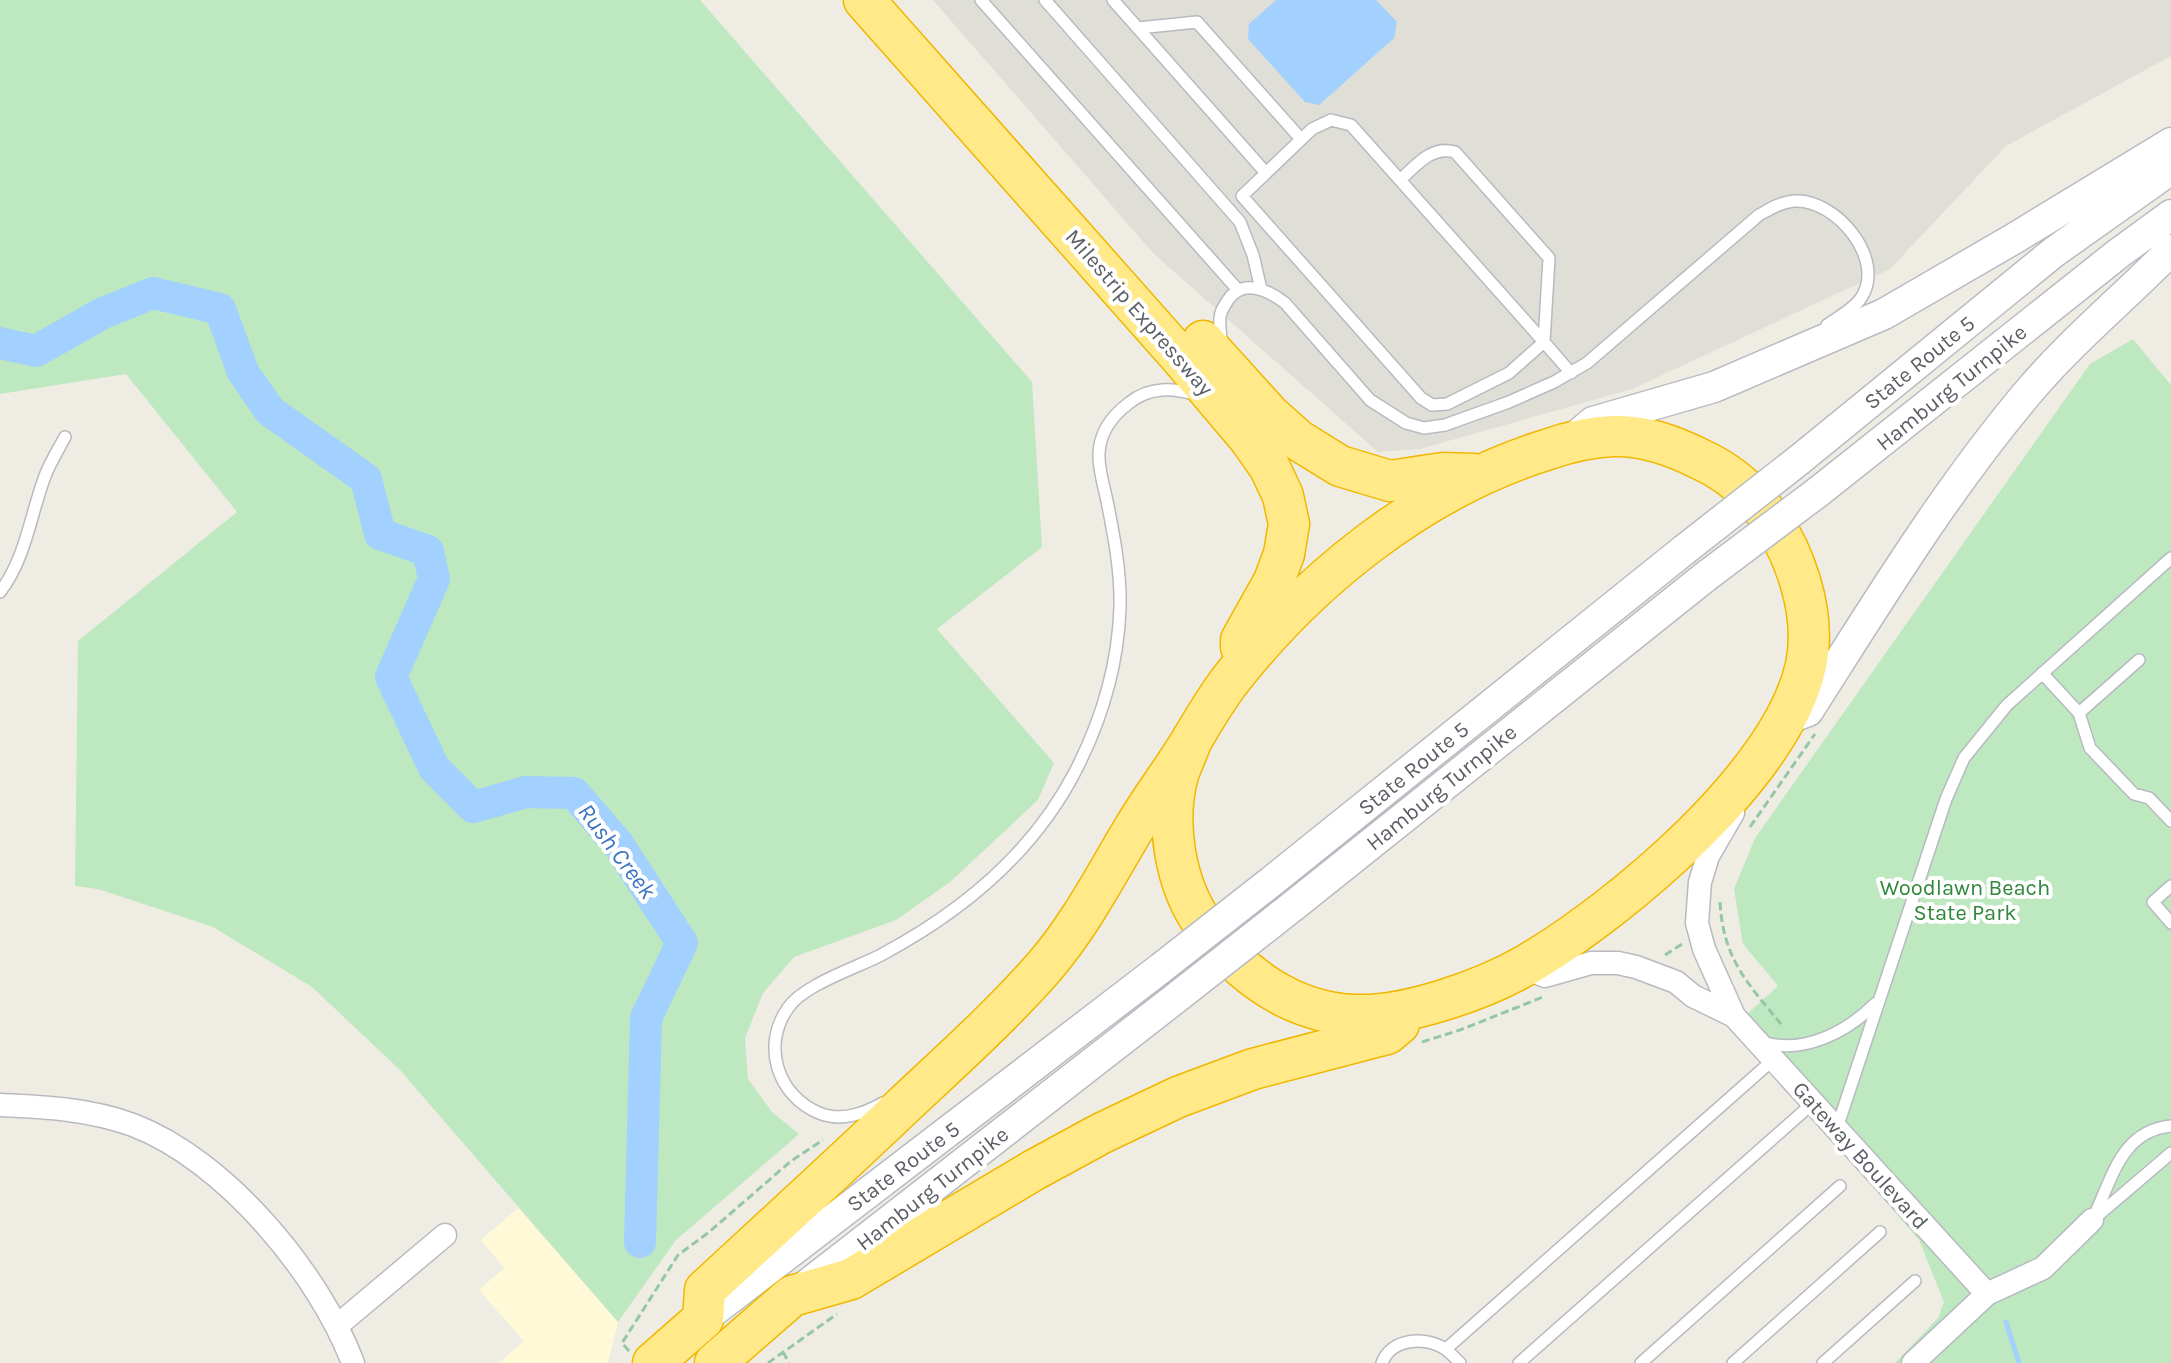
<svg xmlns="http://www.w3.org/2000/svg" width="2171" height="1363" viewBox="0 0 2171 1363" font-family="Karla,sans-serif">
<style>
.commercial{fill:#fff9d7}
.industrial{fill:#dfded7}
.green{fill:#bde8c0}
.water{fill:#a2d0ff}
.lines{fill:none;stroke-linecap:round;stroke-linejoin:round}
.stream{stroke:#a2d0ff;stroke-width:5}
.river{stroke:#a2d0ff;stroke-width:32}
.lane-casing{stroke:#b8bac0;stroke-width:14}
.street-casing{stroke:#b8bac0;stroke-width:25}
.secondary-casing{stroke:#b8bbc2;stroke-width:33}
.highway-casing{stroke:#f1b700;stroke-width:43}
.path{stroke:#95c7a6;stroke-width:3;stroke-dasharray:8 4;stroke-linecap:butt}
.lane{stroke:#fff;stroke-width:11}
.street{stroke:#fff;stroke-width:22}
.secondary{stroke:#fff;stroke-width:30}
.highway{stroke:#ffe989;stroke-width:40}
.secondary-bridge-casing{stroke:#b8bbc2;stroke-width:33;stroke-linecap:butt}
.secondary-bridge{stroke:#fff;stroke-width:30}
.labels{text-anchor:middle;stroke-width:8;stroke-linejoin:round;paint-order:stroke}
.street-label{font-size:22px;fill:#5b5e64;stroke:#fff}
.park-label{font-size:22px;fill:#2f873a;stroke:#fff}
.water-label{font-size:24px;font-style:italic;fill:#3b73c1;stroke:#fff}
</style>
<rect width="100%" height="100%" fill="#efede3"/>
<path class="commercial" d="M518 1208 618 1322 608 1363H499L524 1341 479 1290 504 1268 481 1240Z"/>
<path class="industrial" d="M933 0H2171V56L2006 146 1890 269 1632 389 1420 449 1378 452 1154 254Z"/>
<path class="green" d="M0 0H700L1032 382 1042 547 937 629 1054 763 1038 800 950 882 896 920 794 957 763 993 745 1038 748 1079 772 1112 799 1134 676 1240 618 1322 400 1070 312 987 213 927 98 889 75 886 78 641 237 512 126 374 0 394Z
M2133 339 2171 385V1363H1895L1938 1318 1944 1302 1919 1240 1734 1026 1778 986 1743 944 1734 889 1755 838 2090 364Z"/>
<path class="water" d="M1276 0H1376L1397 22 1394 38 1319 105 1305 102 1248 39 1249 24Z"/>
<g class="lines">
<path class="stream" d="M2006 1322 2019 1363"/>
<path class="river" d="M0 343 36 351 103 313 153 293 220 309 243 372 270 411 366 479 380 534 428 551 434 579 391 677 434 768 473 807 526 792 574 793 618 844 682 943 646 1018 640 1242"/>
<g class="lane-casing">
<path id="lane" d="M981 0 1238 290
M1045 0 1240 222 1253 255 1261 289
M1113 0 1266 173
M1138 28 1197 22 1301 139
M1400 180C1416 166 1431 145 1455 152L1549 258 1544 342 1509 373 1447 404 1432 405 1421 398 1242 196 1312 129 1331 120 1351 125 1544 342 1571 373
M1222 345C1221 336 1219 327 1220 318 1220 312 1224 306 1228 300 1243 278 1268 290 1285 303L1370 400 1406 423 1424 428 1445 425 1509 402 1554 382 1587 363 1759 215C1770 209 1781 202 1794 201 1835 198 1887 259 1861 298 1854 309 1838 317 1827 325
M0 592C26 558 30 516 45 476 50 463 58 450 65 437
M2042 673 2079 713 2090 748 2134 794 2149 798 2171 821
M2079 713 2139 660
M2171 886 2153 902 2171 923
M1762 1042C1803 1055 1847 1032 1876 1003
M883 1103C863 1114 841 1122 819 1113 778 1096 761 1046 788 1008 803 985 856 968 881 955 962 912 1034 852 1076 770 1102 719 1118 666 1120 608 1121 572 1114 536 1107 501 1104 486 1098 468 1099 453 1100 432 1113 415 1129 403 1150 386 1173 388 1197 395
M1837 1128 1946 799 1964 758 2007 705 2171 558
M2096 1217 2171 1153
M2092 1220C2112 1182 2119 1131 2171 1126
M1446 1349 1774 1059
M1382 1363C1391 1338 1425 1336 1445 1349 1451 1353 1455 1358 1460 1363
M1519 1363 1813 1103
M1641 1363 1840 1186
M1733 1363 1880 1232
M1823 1363 1915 1281"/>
</g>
<g class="street-casing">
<path id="street" d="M1733 813 1708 856 1700 882 1697 923 1704 949 1734 1016 1987 1294
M1523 967 1545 976 1591 963H1618L1636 967 1676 982 1693 996 1734 1016
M0 1105C46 1107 89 1109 133 1125 225 1160 319 1273 353 1363
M338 1325 445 1235
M1913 1363 1987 1294 2043 1268 2092 1220"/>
</g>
<g class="secondary-casing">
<path id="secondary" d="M1580 433 1593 422 1714 387 1884 314 2015 238 2171 143
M1799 460 2054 252 2171 169
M1818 492 2119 253 2171 215
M1784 720 1808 711C1877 603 1943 494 2025 396 2069 343 2123 299 2171 250
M1272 881 1684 550
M1293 906 1705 577
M803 1288 1181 994
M703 1319 1161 968"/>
</g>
<g class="highway-casing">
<path id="highway" d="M864 0 1183 360 1249 438 1270 468 1283 496 1289 524 1284 554 1274 581 1241 640V647
M1203 341 1270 415 1298 440 1340 466 1390 481 1443 473 1474 474
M653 1363 703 1319 705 1290C772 1228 839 1167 905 1104 953 1059 1001 1016 1044 967 1082 923 1106 874 1136 825 1154 795 1175 768 1193 738 1204 719 1215 701 1228 683 1309 579 1422 488 1549 449 1569 442 1592 437 1613 436 1644 435 1672 445 1700 459 1724 470 1744 485 1761 506 1794 547 1817 612 1806 665 1783 774 1621 909 1528 964 1483 990 1406 1017 1355 1015 1292 1013 1239 974 1204 925 1175 885 1165 823 1178 775 1182 763 1188 751 1192 739
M715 1363 792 1296 851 1279 1034 1170 1102 1133 1178 1097 1253 1069 1387 1034 1399 1024"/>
</g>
<path class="path" d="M1750 827 1815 734
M1720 902C1723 958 1747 983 1781 1024
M1665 955 1682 944
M1422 1042 1460 1030 1543 997
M629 1351 622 1343 678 1255 708 1233 791 1161 823 1140
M783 1352 789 1363
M768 1363 837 1314"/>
<use href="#lane" class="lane"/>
<use href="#street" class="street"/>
<use href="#secondary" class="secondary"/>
<use href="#highway" class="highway"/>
<g class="secondary-bridge-casing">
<path id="secondary-bridge" d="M1684 550 1799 460
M1705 577 1818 492
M1161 968 1272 881
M1181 994 1293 906"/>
</g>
<use href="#secondary-bridge" class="secondary-bridge"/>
</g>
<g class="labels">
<g class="street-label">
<text transform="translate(1140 312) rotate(49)" y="8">Milestrip Expressway</text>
<text transform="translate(1919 362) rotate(-39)" y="8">State Route 5</text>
<text transform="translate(1951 387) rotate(-39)" y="8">Hamburg Turnpike</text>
<text transform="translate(1413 768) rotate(-39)" y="8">State Route 5</text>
<text transform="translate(1441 787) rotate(-39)" y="8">Hamburg Turnpike</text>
<text transform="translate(1861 1155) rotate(48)" y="8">Gateway Boulevard</text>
<text transform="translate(903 1166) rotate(-37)" y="8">State Route 5</text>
<text transform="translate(932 1188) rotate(-38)" y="8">Hamburg Turnpike</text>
</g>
<g class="park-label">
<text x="1965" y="895">Woodlawn Beach<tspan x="1965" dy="25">State Park</tspan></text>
</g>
<g class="water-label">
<text transform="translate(617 851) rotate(53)" y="8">Rush Creek</text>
</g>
</g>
</svg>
